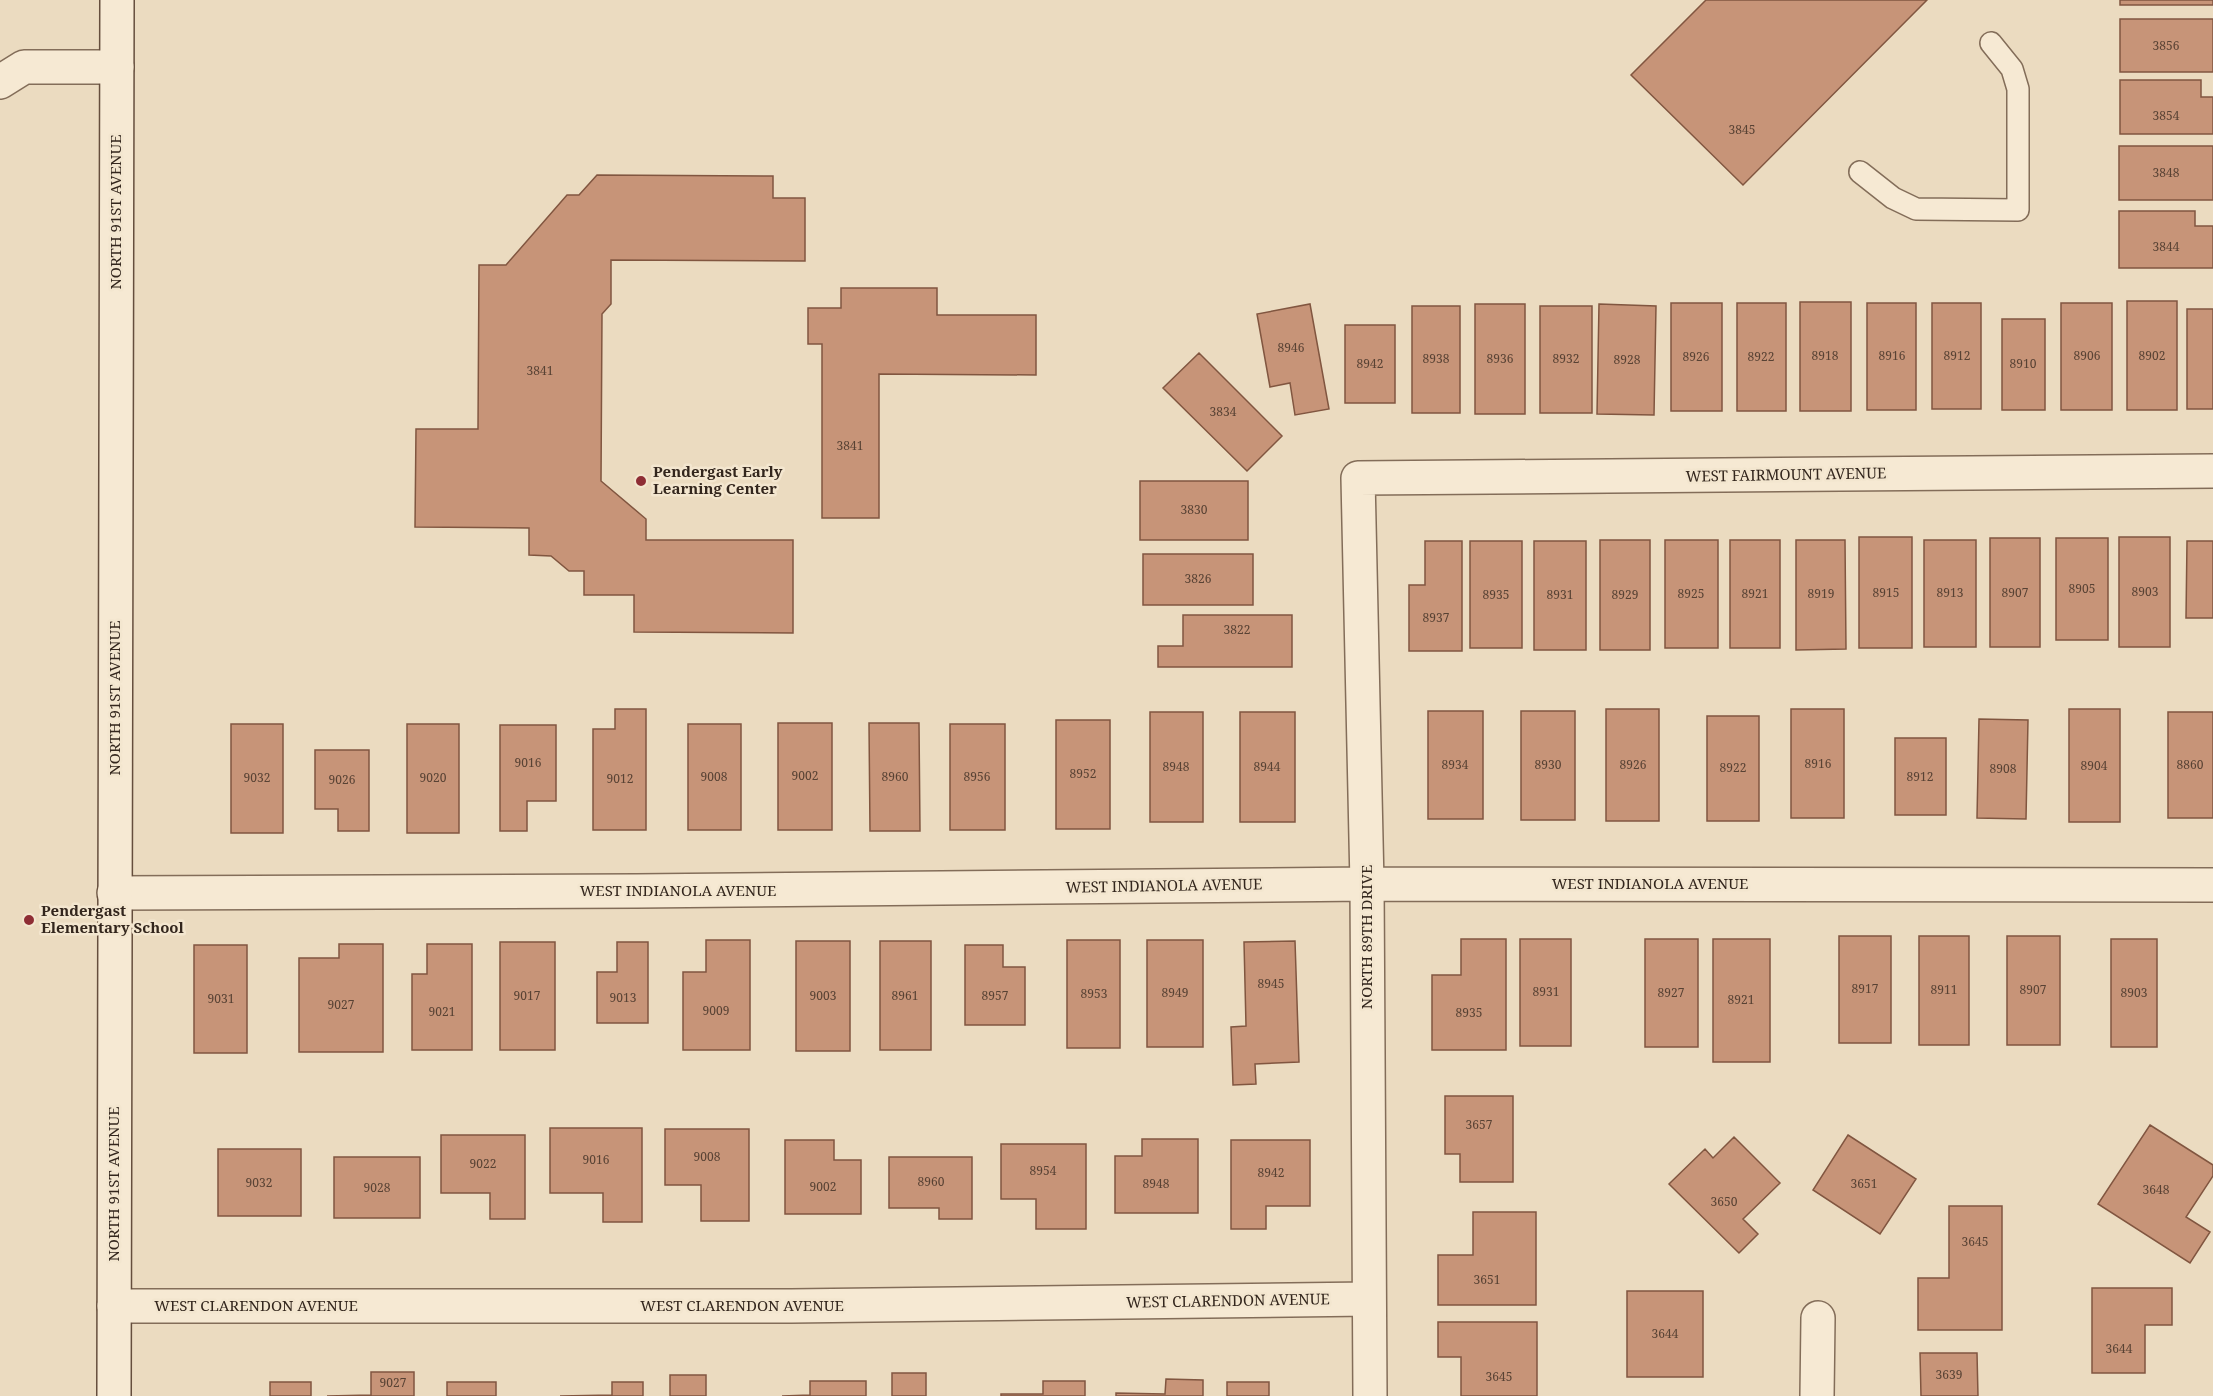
<svg xmlns="http://www.w3.org/2000/svg" width="2213" height="1396" viewBox="0 0 2213 1396" font-family="'Noto Serif',serif">
<style>
.building{fill:#c79478;stroke:#815640;stroke-width:1.5}
.lines{fill:none;stroke-linecap:round;stroke-linejoin:round}
.service-casing{stroke:#836d59;stroke-width:24}
.minor-casing{stroke:#836d59;stroke-width:36}
.secondary-casing{stroke:#654e3d;stroke-width:36}
.service{stroke:#f6e9d3;stroke-width:21}
.minor{stroke:#f6e9d3;stroke-width:33}
.secondary{stroke:#f6e9d3;stroke-width:33}
.poi-dot{fill:#8e2d34;stroke:#f3e6cf;stroke-width:2}
.labels{text-anchor:middle;stroke-width:5;stroke-linejoin:round;paint-order:stroke}
.number-label{font-size:12px;fill:#584234}
.street-label{font-size:15px;fill:#33261d;stroke:#f3e6cf}
.poi-label{font-size:15px;font-weight:bold;fill:#33261d;stroke:#f3e6cf;text-anchor:start}
</style>
<rect width="100%" height="100%" fill="#ebdbc0"/>
<path class="building" d="M1706 0H1927L1743 185 1631 75Z
M2120 0H2213V5H2120Z
M2120 19H2213V72H2120Z
M2120 80H2201V97H2213V134H2120Z
M2119 146H2213V200H2119Z
M597 175 773 176V198H805V261L611 260V304L602 314 601 481 646 519V540H793V633L634 632V595H584V571H569L551 556 529 555V528L415 527 416 429H478L479 265H506L567 195H579Z
M2119 211H2195V226H2213V268H2119Z
M841 288H937V315H1036V375L879 374V518H822V344H808V308H841Z
M2127 301H2177V410H2127Z
M1800 302H1851V411H1800Z
M1671 303H1722V411H1671Z
M1737 303H1786V411H1737Z
M1867 303H1916V410H1867Z
M1932 303H1981V409H1932Z
M2061 303H2112V410H2061Z
M1310 304 1329 409 1295 415 1290 383 1270 387 1257 314Z
M1475 304H1525V414H1475Z
M1599 304 1656 306 1654 415 1597 414Z
M1412 306H1460V413H1412Z
M1540 306H1592V413H1540Z
M2187 309H2213V409H2187Z
M2002 319H2045V410H2002Z
M1345 325H1395V403H1345Z
M1199 353 1282 436 1247 471 1163 388Z
M1140 481H1248V540H1140Z
M1859 537H1912V648H1859Z
M2119 537H2170V647H2119Z
M1990 538H2040V647H1990Z
M2056 538H2108V640H2056Z
M1600 540H1650V650H1600Z
M1665 540H1718V648H1665Z
M1730 540H1780V648H1730Z
M1796 540H1845L1846 649 1796 650Z
M1924 540H1976V647H1924Z
M1425 541H1462V651H1409V585H1425Z
M1470 541H1522V648H1470Z
M1534 541H1586V650H1534Z
M2187 541H2213V618H2186Z
M1143 554H1253V605H1143Z
M1183 615H1292V667H1158V646H1183Z
M615 709H646V830H593V729H615Z
M1606 709H1659V821H1606Z
M1791 709H1844V818H1791Z
M2069 709H2120V822H2069Z
M1428 711H1483V819H1428Z
M1521 711H1575V820H1521Z
M1150 712H1203V822H1150Z
M1240 712H1295V822H1240Z
M2168 712H2213V818H2168Z
M1707 716H1759V821H1707Z
M1979 719 2028 720 2026 819 1977 818Z
M1056 720H1110V829H1056Z
M778 723H832V830H778Z
M869 723H919L920 831H870Z
M231 724H283V833H231Z
M407 724H459V833H407Z
M688 724H741V830H688Z
M950 724H1005V830H950Z
M500 725H556V801H527V831H500Z
M1895 738H1946V815H1895Z
M315 750H369V831H338V809H315Z
M1839 936H1891V1043H1839Z
M1919 936H1969V1045H1919Z
M2007 936H2060V1045H2007Z
M1461 939H1506V1050H1432V975H1461Z
M1520 939H1571V1046H1520Z
M1645 939H1698V1047H1645Z
M1713 939H1770V1062H1713Z
M2111 939H2157V1047H2111Z
M706 940H750V1050H683V972H706Z
M1067 940H1120V1048H1067Z
M1147 940H1203V1047H1147Z
M796 941H850V1051H796Z
M880 941H931V1050H880Z
M1295 941 1299 1062 1255 1064 1256 1084 1233 1085 1231 1027 1246 1026 1244 942Z
M500 942H555V1050H500Z
M617 942H648V1023H597V972H617Z
M339 944H383V1052H299V958H339Z
M427 944H472V1050H412V974H427Z
M194 945H247V1053H194Z
M965 945H1003V967H1025V1025H965Z
M1445 1096H1513V1182H1460V1154H1445Z
M2150 1125 2213 1165V1176L2186 1217 2210 1232 2190 1263 2098 1204Z
M550 1128H642V1222H603V1193H550Z
M665 1129H749V1221H701V1185H665Z
M441 1135H525V1219H490V1193H441Z
M1848 1135 1916 1179 1880 1234 1813 1190Z
M1734 1137 1780 1183 1743 1219 1758 1234 1739 1253 1669 1184 1705 1149 1713 1158Z
M1142 1139H1198V1213H1115V1156H1142Z
M785 1140H834V1160H861V1214H785Z
M1231 1140H1310V1206H1266V1229H1231Z
M1001 1144H1086V1229H1036V1199H1001Z
M218 1149H301V1216H218Z
M334 1157H420V1218H334Z
M889 1157H972V1219H939V1208H889Z
M1949 1206H2002V1330H1918V1278H1949Z
M1473 1212H1536V1305H1438V1255H1473Z
M2092 1288H2172V1325H2145V1373H2092Z
M1627 1291H1703V1377H1627Z
M1438 1322H1537V1396H1461V1357H1438Z
M1920 1353H1977L1978 1396H1921Z
M371 1372H414V1396H327L371 1395Z
M892 1373H926V1396H892Z
M670 1375H706V1396H670Z
M1166 1379 1203 1380V1396H1116V1393L1165 1394Z
M810 1381H866V1396H782L810 1395Z
M1043 1381H1085V1396H1001V1394H1043Z
M270 1382H311V1396H270Z
M447 1382H496V1396H447Z
M612 1382H643V1396H560L612 1395Z
M1227 1382H1269V1396H1227Z"/>
<g class="lines">
<g class="service-casing">
<path id="service" d="M1860 172 1893 198 1916 209 2018 210V89L2012 69 1991 43"/>
</g>
<g class="minor-casing">
<path id="minor" d="M0 82 24 67H117
M114 893 637 891 1367 884 2213 885
M114 1306H791L1369 1299
M1370 1396 1367 884 1358 478 2213 471
M1817 1396 1818 1318"/>
</g>
<g class="secondary-casing">
<path id="secondary" d="M114 1396 117 0"/>
</g>
<use href="#service" class="service"/>
<use href="#minor" class="minor"/>
<use href="#secondary" class="secondary"/>
</g>
<g class="poi-dot">
<circle cx="641" cy="481" r="6"/>
<circle cx="29" cy="920" r="6"/>
</g>
<g class="labels">
<g class="number-label">
<text x="2166" y="50">3856</text>
<text x="2166" y="120">3854</text>
<text x="1742" y="134">3845</text>
<text x="2166" y="177">3848</text>
<text x="2166" y="251">3844</text>
<text x="1291" y="352">8946</text>
<text x="1825" y="360">8918</text>
<text x="1892" y="360">8916</text>
<text x="1957" y="360">8912</text>
<text x="2087" y="360">8906</text>
<text x="2152" y="360">8902</text>
<text x="1696" y="361">8926</text>
<text x="1761" y="361">8922</text>
<text x="1436" y="363">8938</text>
<text x="1500" y="363">8936</text>
<text x="1566" y="363">8932</text>
<text x="1627" y="364">8928</text>
<text x="1370" y="368">8942</text>
<text x="2023" y="368">8910</text>
<text x="540" y="375">3841</text>
<text x="1223" y="416">3834</text>
<text x="850" y="450">3841</text>
<text x="1194" y="514">3830</text>
<text x="1198" y="583">3826</text>
<text x="2082" y="593">8905</text>
<text x="2145" y="596">8903</text>
<text x="1886" y="597">8915</text>
<text x="1950" y="597">8913</text>
<text x="2015" y="597">8907</text>
<text x="1691" y="598">8925</text>
<text x="1755" y="598">8921</text>
<text x="1821" y="598">8919</text>
<text x="1496" y="599">8935</text>
<text x="1560" y="599">8931</text>
<text x="1625" y="599">8929</text>
<text x="1436" y="622">8937</text>
<text x="1237" y="634">3822</text>
<text x="528" y="767">9016</text>
<text x="1818" y="768">8916</text>
<text x="1455" y="769">8934</text>
<text x="1548" y="769">8930</text>
<text x="1633" y="769">8926</text>
<text x="2190" y="769">8860</text>
<text x="2094" y="770">8904</text>
<text x="1176" y="771">8948</text>
<text x="1267" y="771">8944</text>
<text x="1733" y="772">8922</text>
<text x="2003" y="773">8908</text>
<text x="1083" y="778">8952</text>
<text x="805" y="780">9002</text>
<text x="714" y="781">9008</text>
<text x="895" y="781">8960</text>
<text x="977" y="781">8956</text>
<text x="1920" y="781">8912</text>
<text x="257" y="782">9032</text>
<text x="433" y="782">9020</text>
<text x="620" y="783">9012</text>
<text x="342" y="784">9026</text>
<text x="1271" y="988">8945</text>
<text x="1865" y="993">8917</text>
<text x="1944" y="994">8911</text>
<text x="2033" y="994">8907</text>
<text x="1546" y="996">8931</text>
<text x="1175" y="997">8949</text>
<text x="1671" y="997">8927</text>
<text x="2134" y="997">8903</text>
<text x="1094" y="998">8953</text>
<text x="527" y="1000">9017</text>
<text x="823" y="1000">9003</text>
<text x="905" y="1000">8961</text>
<text x="995" y="1000">8957</text>
<text x="623" y="1002">9013</text>
<text x="221" y="1003">9031</text>
<text x="1741" y="1004">8921</text>
<text x="341" y="1009">9027</text>
<text x="716" y="1015">9009</text>
<text x="442" y="1016">9021</text>
<text x="1469" y="1017">8935</text>
<text x="1479" y="1129">3657</text>
<text x="707" y="1161">9008</text>
<text x="596" y="1164">9016</text>
<text x="483" y="1168">9022</text>
<text x="1043" y="1175">8954</text>
<text x="1271" y="1177">8942</text>
<text x="931" y="1186">8960</text>
<text x="259" y="1187">9032</text>
<text x="1156" y="1188">8948</text>
<text x="1864" y="1188">3651</text>
<text x="823" y="1191">9002</text>
<text x="377" y="1192">9028</text>
<text x="2156" y="1194">3648</text>
<text x="1724" y="1206">3650</text>
<text x="1975" y="1246">3645</text>
<text x="1487" y="1284">3651</text>
<text x="1665" y="1338">3644</text>
<text x="2119" y="1353">3644</text>
<text x="1949" y="1379">3639</text>
<text x="1499" y="1381">3645</text>
<text x="393" y="1387">9027</text>
</g>
<g class="street-label">
<text transform="translate(116 212) rotate(-90)" y="5">NORTH 91ST AVENUE</text>
<text transform="translate(1786 475) rotate(-1)" y="5">WEST FAIRMOUNT AVENUE</text>
<text transform="translate(115 698) rotate(-90)" y="5">NORTH 91ST AVENUE</text>
<text x="1650" y="889">WEST INDIANOLA AVENUE</text>
<text transform="translate(1164 886) rotate(-1)" y="5">WEST INDIANOLA AVENUE</text>
<text x="678" y="896">WEST INDIANOLA AVENUE</text>
<text transform="translate(1367 937) rotate(-90)" y="5">NORTH 89TH DRIVE</text>
<text transform="translate(114 1184) rotate(-90)" y="5">NORTH 91ST AVENUE</text>
<text transform="translate(1228 1301) rotate(-1)" y="5">WEST CLARENDON AVENUE</text>
<text x="256" y="1311">WEST CLARENDON AVENUE</text>
<text x="742" y="1311">WEST CLARENDON AVENUE</text>
</g>
<g class="poi-label">
<text x="653" y="477">Pendergast Early<tspan x="653" dy="17">Learning Center</tspan></text>
<text x="41" y="916">Pendergast<tspan x="41" dy="17">Elementary School</tspan></text>
</g>
</g>
</svg>
